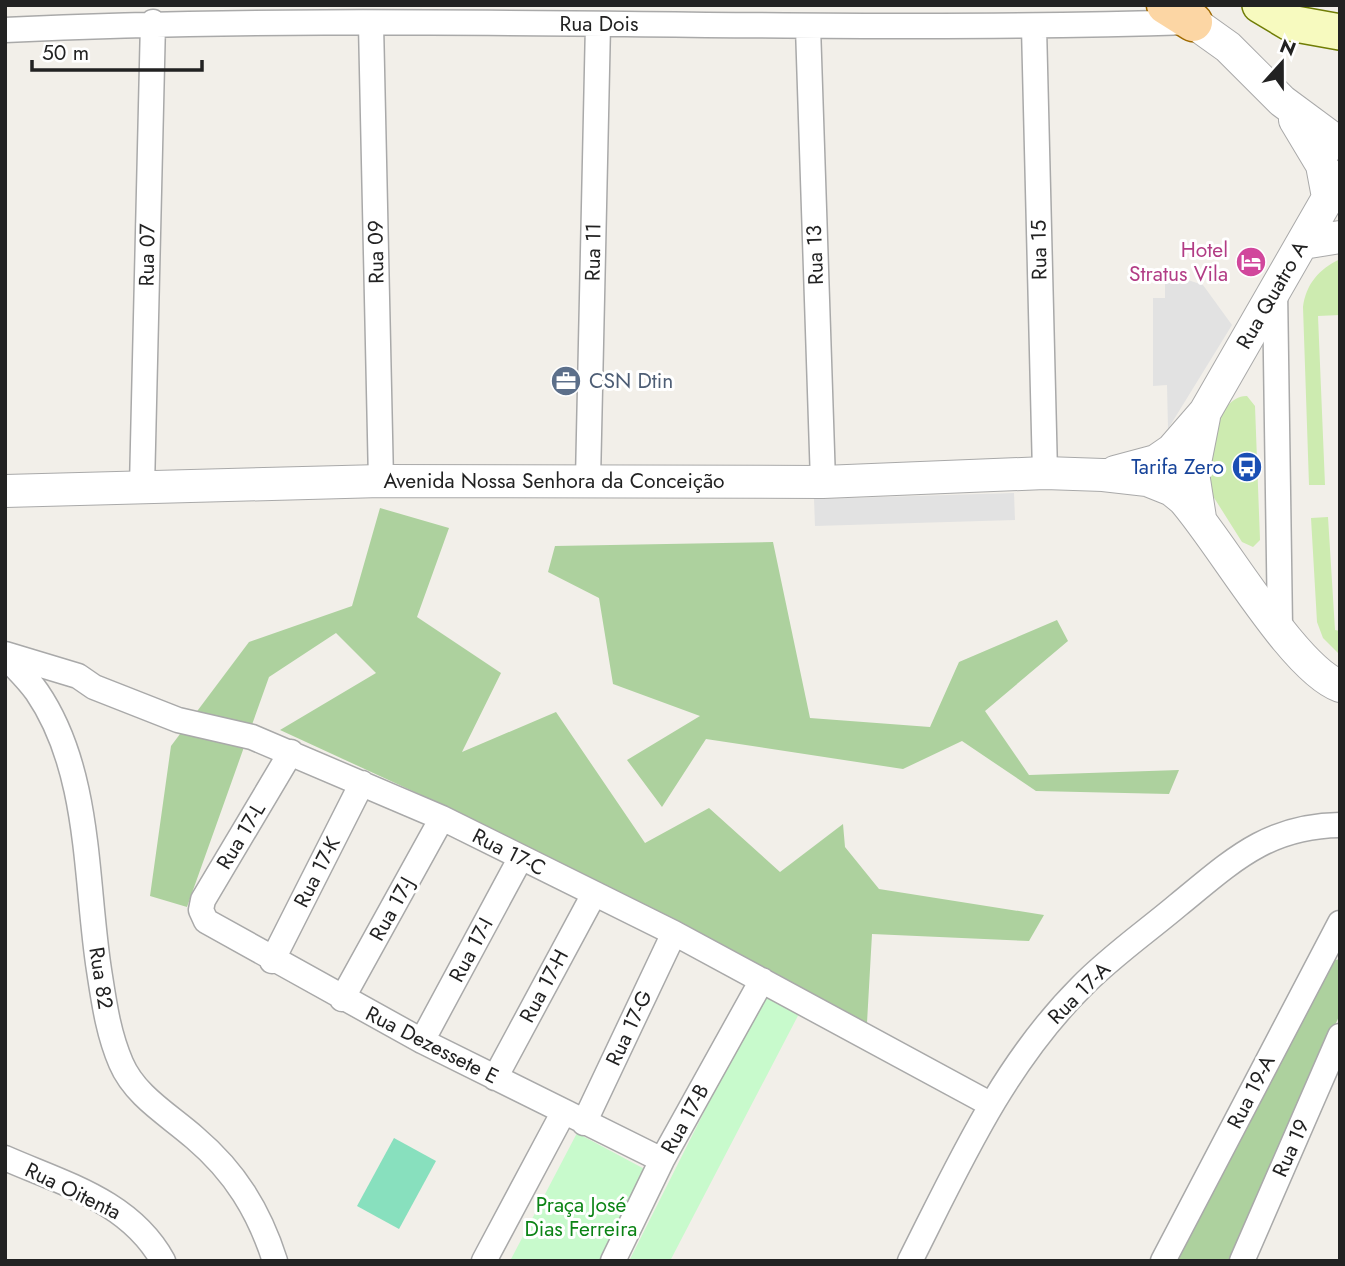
<svg xmlns="http://www.w3.org/2000/svg" width="1345" height="1266" viewBox="0 0 1345 1266" font-family="Jost,sans-serif">
<style>
.grass{fill:#cdebb0}
.forest{fill:#add19e}
.park{fill:#c8facc}
.pitch{fill:#88e0be}
.parking{fill:#e2e2e2}
.lines{fill:none;stroke-linecap:round;stroke-linejoin:round}
.minor-casing{stroke:#a9a9a9;stroke-width:27}
.tertiary-casing{stroke:#a9a9a9;stroke-width:34}
.secondary-casing{stroke:#707d05;stroke-width:38}
.primary-casing{stroke:#a06b00;stroke-width:41}
.minor{stroke:#fff;stroke-width:24}
.tertiary{stroke:#fff;stroke-width:32}
.secondary{stroke:#f7fabf;stroke-width:35}
.primary{stroke:#fcd6a4;stroke-width:38}
.labels{text-anchor:middle;stroke-width:6;stroke-linejoin:round;paint-order:stroke}
.street-label{font-size:21px;fill:#222;stroke:#fff}
.hotel-label{font-size:21px;fill:#b23c85;stroke:#fff;text-anchor:end}
.service-label{font-size:21px;fill:#4e5e75;stroke:#fff;text-anchor:start}
.transit-label{font-size:21px;fill:#164399;stroke:#fff;text-anchor:end}
.park-label{font-size:21px;fill:#0c8416;stroke:#fff}
</style>
<rect width="100%" height="100%" fill="#f2efe9"/>
<path class="grass" d="M1340 259V315L1318 316 1325 485H1309L1303 307C1306 284 1319 269 1340 259Z
M1247 396 1255 406 1260 540 1253 547 1242 542 1206 485C1209 462 1215 395 1247 396Z
M1328 517 1335 630 1340 631V655L1323 638 1317 622 1311 518Z"/>
<path class="forest" d="M380 508 449 528 417 617 501 673 462 752 556 712 645 843 709 808 780 872 843 824 845 847 879 889 1044 915 1029 941 872 934 867 1023 471 818 280 730 376 673 336 633 269 677 187 907 150 896 171 746 249 642 352 606Z
M773 542 810 718 930 727 959 662 1057 620 1068 641 985 711 1029 775 1179 770 1169 794 1036 791 962 741 903 769 706 739 662 807 627 760 700 716 613 684 599 598 548 572 555 546Z
M1340 959V1014L1232 1261H1172L1331 961Z"/>
<path class="park" d="M766 989 802 1008 670 1261H629Z
M577 1133 652 1173 606 1261H510Z"/>
<path class="pitch" d="M394 1138 436 1161 399 1229 357 1206Z"/>
<path class="parking" d="M1176 276 1203 285 1232 325 1168 429 1167 385 1153 386V298H1165V279Z
M1014 493 1015 520 815 526 814 499Z"/>
<g class="lines">
<g class="minor-casing">
<path id="minor" d="M371 24 381 481
M808 27 823 482
M1034 27 1045 473
M5 30C400 11 796 35 1191 22
M1275 290 1280 627
M588 480 598 24
M142 487 153 22
M5 654 78 676 94 687 178 720 252 737 442 818 674 933 990 1104
M5 656C16 668 28 679 37 692 91 771 85 879 99 970 104 1002 108 1033 121 1063 135 1096 169 1115 195 1138 235 1172 259 1211 275 1261
M291 752 203 900 201 910 206 921 422 1041 662 1160
M272 961 362 783
M342 999 442 818
M422 1041 520 859
M495 1078 594 894
M584 1123 674 933
M5 1158C64 1184 130 1201 163 1261
M484 1261 563 1113
M613 1261 662 1160 762 980
M910 1261C959 1164 1003 1065 1081 987 1110 957 1146 932 1178 905 1232 861 1267 826 1340 825
M1163 1261 1340 923
M1242 1261 1340 1036"/>
</g>
<g class="tertiary-casing">
<path id="tertiary" d="M1193 22 1228 47 1282 101 1340 144
M1295 120 1322 165 1328 197
M1303 243 1340 237
M1115 472 1156 461 1172 450 1205 412 1340 177
M5 491 381 481 823 482 1045 473 1103 475 1147 480 1172 490 1183 499C1222 543 1293 669 1340 686
M1200 518 1193 473 1204 417"/>
</g>
<g class="secondary-casing">
<path id="secondary" d="M1260 5 1290 23 1340 32"/>
</g>
<g class="primary-casing">
<path id="primary" d="M1166 5 1193 22"/>
</g>
<use href="#minor" class="minor"/>
<use href="#tertiary" class="tertiary"/>
<use href="#secondary" class="secondary"/>
<use href="#primary" class="primary"/>
</g>
<defs>
<g id="hotel-disc" transform="scale(1.575)"><circle r="9.5" fill="#d1479c" stroke="#fff"/><path d="M-6-4.5h1.5V1H6V5H4.5V3h-9V5H-6ZM-4 0a1.8 1.8 0 1 1 3.6 0ZM.5 0V-2.5h3Q6-2.5 6 0Z" fill="#fff"/></g>
<g id="office-disc" transform="scale(1.575)"><circle r="9.5" fill="#5c6f8a" stroke="#fff"/><path d="M-6-3h4V-5.5h4V-3h4V5H-6ZM-1-4.5V-3h2v-1.5ZM-6 0V1H6V0Z" fill="#fff"/></g>
<g id="bus-disc" transform="scale(1.575)"><circle r="9.5" fill="#1a4fb4" stroke="#fff"/><path d="M-5-6H5V4H4V6H2V4H-2V6H-4V4H-5ZM-3.5-4V0h7V-4ZM-3.5 1.2v1.5H-2V1.2ZM2 1.2v1.5H3.5V1.2Z" fill="#fff"/></g>
</defs>
<g fill-rule="evenodd">
<use href="#hotel-disc" x="1251" y="262"/>
<use href="#office-disc" x="566" y="381"/>
<use href="#bus-disc" x="1247" y="467"/>
</g>
<g class="labels">
<g class="street-label">
<text x="599" y="31">Rua Dois</text>
<text transform="translate(1039 250) rotate(-91)" y="7">Rua 15</text>
<text transform="translate(376 252) rotate(-91)" y="7">Rua 09</text>
<text transform="translate(593 252) rotate(-89)" y="7">Rua 11</text>
<text transform="translate(147 255) rotate(-89)" y="7">Rua 07</text>
<text transform="translate(815 255) rotate(-92)" y="7">Rua 13</text>
<text transform="translate(1272 295) rotate(-60)" y="7">Rua Quatro A</text>
<text x="554" y="488">Avenida Nossa Senhora da Conceição</text>
<text transform="translate(241 836) rotate(-59)" y="7">Rua 17-L</text>
<text transform="translate(509 852) rotate(27)" y="7">Rua 17-C</text>
<text transform="translate(317 872) rotate(-63)" y="7">Rua 17-K</text>
<text transform="translate(392 909) rotate(-61)" y="7">Rua 17-J</text>
<text transform="translate(471 950) rotate(-62)" y="7">Rua 17-I</text>
<text transform="translate(101 978) rotate(81)" y="7">Rua 82</text>
<text transform="translate(544 986) rotate(-62)" y="7">Rua 17-H</text>
<text transform="translate(1079 993) rotate(-45)" y="7">Rua 17-A</text>
<text transform="translate(629 1028) rotate(-65)" y="7">Rua 17-G</text>
<text transform="translate(432 1045) rotate(27)" y="7">Rua Dezessete E</text>
<text transform="translate(1251 1092) rotate(-63)" y="7">Rua 19-A</text>
<text transform="translate(685 1119) rotate(-61)" y="7">Rua 17-B</text>
<text transform="translate(1291 1148) rotate(-66)" y="7">Rua 19</text>
<text transform="translate(73 1191) rotate(26)" y="7">Rua Oitenta</text>
</g>
<g class="hotel-label">
<text x="1228" y="257">Hotel<tspan x="1228" dy="24">Stratus Vila</tspan></text>
</g>
<g class="service-label">
<text x="589" y="388">CSN Dtin</text>
</g>
<g class="transit-label">
<text x="1224" y="474">Tarifa Zero</text>
</g>
<g class="park-label">
<text x="581" y="1212">Praça José<tspan x="581" dy="24">Dias Ferreira</tspan></text>
</g>
</g>
<rect width="1345" height="1266" fill="none" stroke="#222222" stroke-width="14"/>
<g transform="translate(1282 63) rotate(21)" stroke="#ffffff" stroke-width="5" paint-order="stroke">
<path d="M0-5L12 26L0 18L-12 26Z" fill="#222222"/>
<text y="-10" font-size="19" font-weight="bold" text-anchor="middle" fill="#222222">N</text>
</g>
<path d="M32 60v10h170v-10" fill="none" stroke="#222222" stroke-width="3.5"/>
<text x="42" y="60" font-size="21" fill="#222222" stroke="#ffffff" stroke-width="5" paint-order="stroke">50 m</text>
</svg>
